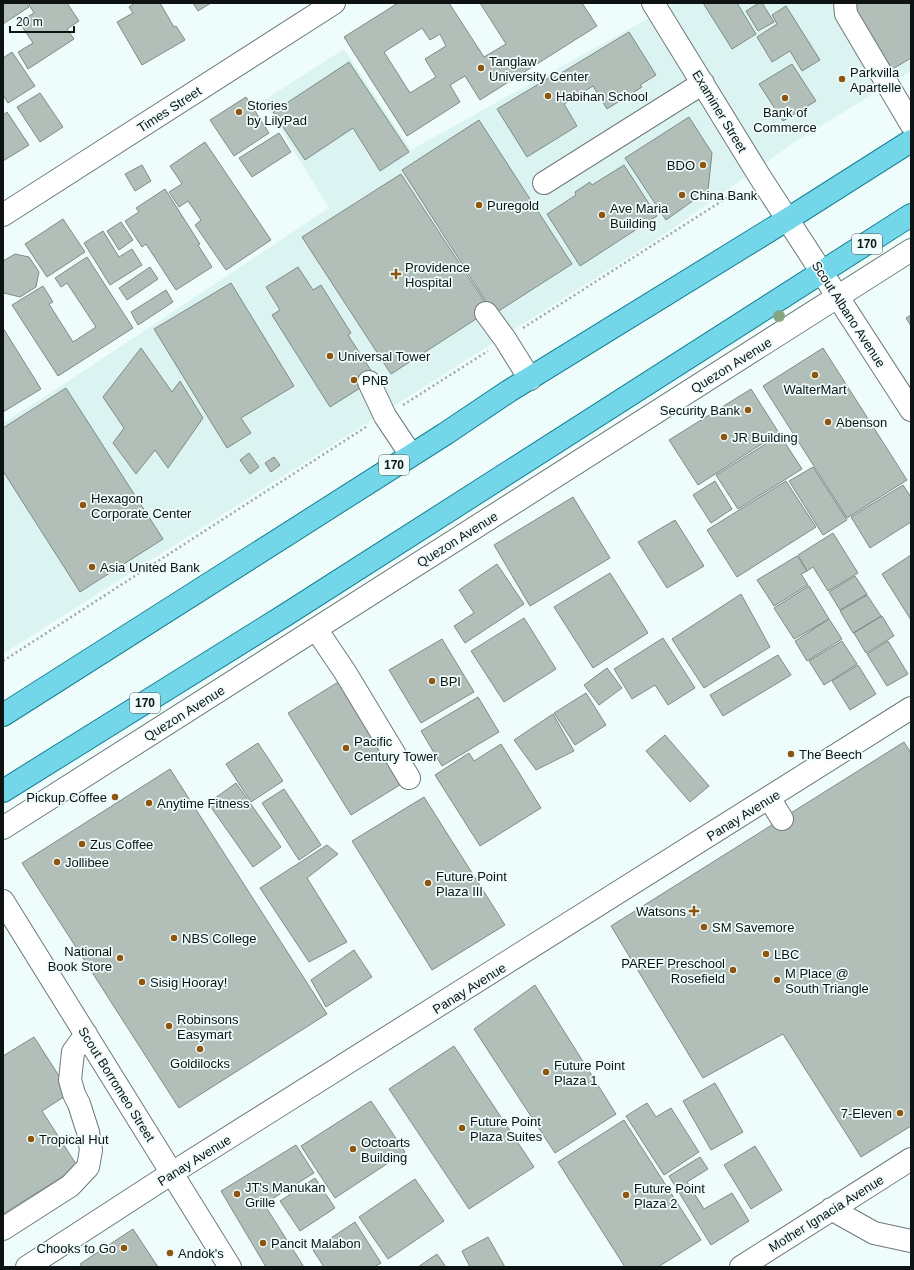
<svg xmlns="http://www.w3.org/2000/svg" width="914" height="1270" viewBox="0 0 914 1270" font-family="Helvetica,sans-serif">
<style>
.built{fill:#dcf4f1}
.building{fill:#b2beb8;stroke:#808b85;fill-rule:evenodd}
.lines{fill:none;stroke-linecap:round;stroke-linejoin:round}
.minor-casing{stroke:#6e7a79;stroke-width:24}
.major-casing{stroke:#148094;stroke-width:24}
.path{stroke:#9ea9a8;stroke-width:2.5;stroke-dasharray:2 3;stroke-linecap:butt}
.minor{stroke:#fff;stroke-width:22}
.major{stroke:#74d7e9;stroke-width:22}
.tree{fill:#84a683}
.poi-dot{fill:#8e550e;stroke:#eefcfb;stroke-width:1.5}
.labels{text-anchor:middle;stroke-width:3.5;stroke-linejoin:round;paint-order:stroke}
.shield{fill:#eefcfb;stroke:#505858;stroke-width:1}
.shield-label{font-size:12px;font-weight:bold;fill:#0d1212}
.poi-label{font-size:13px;fill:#0d1212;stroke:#eefcfb;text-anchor:start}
.street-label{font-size:13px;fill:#0d1212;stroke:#eefcfb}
</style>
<rect width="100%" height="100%" fill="#eefcfb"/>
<path class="built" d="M676 3H911V71L796 141 665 234 3 654V423L52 392 329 208 263 101 344 49 411 150Z"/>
<path class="building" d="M3 3H26L29 7 3 24Z
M28 3H67L79 21 67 29 74 39 28 69 18 52 33 43 19 22 34 13Z
M135 3H160L174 27 176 26 185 40 142 65 117 22 133 13 129 7Z
M193 3H211L198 11Z
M398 3H449L484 57 506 44 480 3H582L597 26 480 100 465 76 450 85 460 102 407 136 344 37ZM422 28 430 40 440 34 446 46 425 59 436 77 410 93 384 52Z
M703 3H737L756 34 732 49Z
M759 3H762L774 22 758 31 746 11Z
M855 3H911V58L886 73 848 8Z
M786 6 820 60 802 71 790 51 772 62 757 37 777 24 772 15Z
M629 32 656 75 640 85 642 87 607 109 593 86 564 104 577 126 527 157 497 109 552 76 553 78Z
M12 52 35 86 8 103 3 95V58Z
M349 62 409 152 380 171 353 128 305 160 273 112Z
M792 64 816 101 783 121 759 84Z
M40 93 63 127 40 142 17 107Z
M246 97 269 133 234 156 210 120Z
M7 112 29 145 3 161V115Z
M689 117 712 153 708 190 666 220 625 158Z
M479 120 572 264 494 314 402 170Z
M279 133 291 152 252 177 239 158Z
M205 142 271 240 226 270 195 225 201 220 188 201 179 207 169 192 182 184 170 166Z
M142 165 151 181 135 191 125 174Z
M624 165 657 216 580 266 547 214 576 195 575 192 590 182 592 185Z
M401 174 490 310 391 374 302 237Z
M165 189 200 244 198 245 212 267 176 290 146 244 142 247 125 221 139 212 136 208Z
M63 219 85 252 47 277 25 244Z
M121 222 133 240 119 250 107 231Z
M103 231 119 257 132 249 142 265 110 285 84 243Z
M15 254 29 257 39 272 36 287 20 297 4 293 3 291V261Z
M87 257 133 328 58 376 12 305 43 286 53 302 49 304 73 342 96 327 67 283 61 287 55 278Z
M150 267 158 279 127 300 119 288Z
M298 267 313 290 321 285 351 333 348 335 376 378 330 407 272 315 280 310 266 287Z
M231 283 294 386 241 418 251 433 227 448 154 329Z
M166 290 173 302 138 325 131 312Z
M911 315V326L906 318Z
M3 328 41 389 3 412Z
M141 348 172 392 180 381 203 418 168 468 155 450 136 474 113 443 124 428 103 397Z
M823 348 907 480 847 518 763 386Z
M66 388 163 539 80 592 3 471V428Z
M751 389 779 433 698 485 669 440Z
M780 435 802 469 738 509 716 475Z
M249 453 259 467 250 474 240 460Z
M274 457 280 465 271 472 265 463Z
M813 467 847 520 823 535 789 481Z
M715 481 732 509 711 523 693 495Z
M786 481 816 527 737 577 707 530Z
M903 485 911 497V522L870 548 851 517Z
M573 497 610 558 530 606 494 545Z
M675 520 704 566 667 588 638 542Z
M833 533 858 573 828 591 813 567 807 571 798 555Z
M911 555V620L882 574Z
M797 556 807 571 801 574 808 585 774 606 757 580Z
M497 564 524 604 465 643 454 626 474 613 459 590Z
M610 573 648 633 593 668 554 607Z
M855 576 867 594 840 610 829 592Z
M809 586 829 619 794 639 774 608Z
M741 594 770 647 704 688 672 639Z
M867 595 881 616 853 633 840 611Z
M882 616 894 636 866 653 854 633Z
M524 618 556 669 504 702 471 651Z
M829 619 842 639 807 661 795 641Z
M663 638 695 688 668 705 655 685 632 699 614 669Z
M442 639 474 692 421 723 389 670Z
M842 641 857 664 824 685 809 661Z
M888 641 908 674 887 686 867 654Z
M778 655 791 675 723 716 710 695Z
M858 665 876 694 850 710 832 681Z
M607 668 622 688 599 705 584 685Z
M340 681 403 783 351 815 288 713Z
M586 693 606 725 575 745 554 713Z
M478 697 499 732 442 766 421 731Z
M553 714 574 751 536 770 514 740Z
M665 735 709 786 690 802 646 751Z
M904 742 911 753V1126L861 1157 783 1034 703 1078 611 926Z
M258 743 283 781 251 802 226 764Z
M501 744 541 808 480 846 435 775 469 753 474 761Z
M170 769 327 1014 179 1108 22 863Z
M236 783 281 847 253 867 208 803Z
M284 789 321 845 299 860 262 803Z
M424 797 505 925 432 970 352 841Z
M327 845 338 854 307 878 347 942 309 962 260 888Z
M354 950 372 977 326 1007 311 980Z
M535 985 616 1114 555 1153 474 1029Z
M34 1037 70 1093 42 1111 78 1167 3 1214V1056Z
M454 1046 534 1167 469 1209 389 1089Z
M715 1083 743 1132 711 1150 683 1101Z
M371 1101 405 1152 335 1198 301 1146Z
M647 1103 656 1117 671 1108 699 1152 664 1175 626 1116Z
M624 1120 701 1240 658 1267H625L558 1162Z
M296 1145 314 1173 264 1204 304 1267H266L221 1191Z
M755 1146 782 1190 751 1209 724 1165Z
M700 1157 708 1169 687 1182 704 1209 732 1193 749 1221 711 1245 669 1176Z
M315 1178 335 1208 300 1231 280 1201Z
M415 1179 444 1221 388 1259 359 1217Z
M355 1222 381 1263 374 1267H324L313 1250Z
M133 1229 158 1267H82L80 1264Z
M488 1237 505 1267H470L462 1251Z
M437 1254 446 1267H418Z"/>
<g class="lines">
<g class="minor-casing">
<path id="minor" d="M653 3 760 177 911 410
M845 3 846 14 911 124
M544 183 703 83
M3 215 334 3
M486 313 505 339 530 379
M369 382 385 416 411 455
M316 629 345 672 409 778
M769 798 782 819
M3 828 911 250
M3 901 230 1267
M831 1209 874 1233 911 1241
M3 1229 70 1186 88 1167 91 1150 88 1132 79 1104 74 1094 70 1080 73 1052 86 1034
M27 1267 172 1173 911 708
M741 1267 911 1159"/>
</g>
<g class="major-casing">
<path id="major" d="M3 715 445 434 509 391 788 219 911 141
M3 791 287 614 911 215"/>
</g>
<path class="path" d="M523 328 736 192
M403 405 488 351
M3 661 366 427"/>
<use href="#minor" class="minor"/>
<use href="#major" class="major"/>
</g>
<circle class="tree" cx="779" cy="316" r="6"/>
<g class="poi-dot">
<circle cx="481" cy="68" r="4"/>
<circle cx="842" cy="79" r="4"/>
<circle cx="548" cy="96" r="4"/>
<circle cx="785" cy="98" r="4"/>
<circle cx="239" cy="112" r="4"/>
<circle cx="703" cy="165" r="4"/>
<circle cx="682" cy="195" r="4"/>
<circle cx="479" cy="205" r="4"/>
<circle cx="602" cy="215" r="4"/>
<path d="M394 268h4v4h4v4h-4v4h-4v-4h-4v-4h4z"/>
<circle cx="330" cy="356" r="4"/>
<circle cx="815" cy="375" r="4"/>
<circle cx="354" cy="380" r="4"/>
<circle cx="748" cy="410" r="4"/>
<circle cx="828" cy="422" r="4"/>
<circle cx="724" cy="437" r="4"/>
<circle cx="83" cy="505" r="4"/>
<circle cx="92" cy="567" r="4"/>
<circle cx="432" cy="681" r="4"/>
<circle cx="346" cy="748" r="4"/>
<circle cx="791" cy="754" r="4"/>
<circle cx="115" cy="797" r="4"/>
<circle cx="149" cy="803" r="4"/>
<circle cx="82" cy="844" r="4"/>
<circle cx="57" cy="862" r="4"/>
<circle cx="428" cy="883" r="4"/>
<path d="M692 905h4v4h4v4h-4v4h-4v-4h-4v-4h4z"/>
<circle cx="704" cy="927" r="4"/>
<circle cx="174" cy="938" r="4"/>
<circle cx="766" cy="954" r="4"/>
<circle cx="120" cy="958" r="4"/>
<circle cx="733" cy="970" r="4"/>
<circle cx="777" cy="980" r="4"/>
<circle cx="142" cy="982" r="4"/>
<circle cx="169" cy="1026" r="4"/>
<circle cx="200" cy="1049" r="4"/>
<circle cx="546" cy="1072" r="4"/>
<circle cx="900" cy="1113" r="4"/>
<circle cx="462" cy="1128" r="4"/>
<circle cx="31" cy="1139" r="4"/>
<circle cx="353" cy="1149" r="4"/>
<circle cx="237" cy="1194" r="4"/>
<circle cx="626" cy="1195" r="4"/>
<circle cx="263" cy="1243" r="4"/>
<circle cx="124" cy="1248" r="4"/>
<circle cx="170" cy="1253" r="4"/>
</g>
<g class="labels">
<g class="shield">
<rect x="852" y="234" width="30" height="20" rx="3"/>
<rect x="379" y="455" width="30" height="20" rx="3"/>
<rect x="130" y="693" width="30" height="20" rx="3"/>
</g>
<g class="shield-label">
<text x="867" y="248">170</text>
<text x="394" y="469">170</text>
<text x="145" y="707">170</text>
</g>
<g class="poi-label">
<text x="489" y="66">Tanglaw<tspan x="489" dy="15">University Center</tspan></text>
<text x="850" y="77">Parkvilla<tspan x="850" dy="15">Apartelle</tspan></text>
<text x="556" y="101">Habihan School</text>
<text x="247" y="110">Stories<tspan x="247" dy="15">by LilyPad</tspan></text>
<text x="785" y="117" text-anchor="middle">Bank of<tspan x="785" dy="15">Commerce</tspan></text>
<text x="695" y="170" text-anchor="end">BDO</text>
<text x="690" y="200">China Bank</text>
<text x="487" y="210">Puregold</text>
<text x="610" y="213">Ave Maria<tspan x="610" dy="15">Building</tspan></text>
<text x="405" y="272">Providence<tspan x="405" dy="15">Hospital</tspan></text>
<text x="338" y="361">Universal Tower</text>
<text x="362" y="385">PNB</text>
<text x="815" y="394" text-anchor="middle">WalterMart</text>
<text x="740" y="415" text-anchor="end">Security Bank</text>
<text x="836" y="427">Abenson</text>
<text x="732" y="442">JR Building</text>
<text x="91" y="503">Hexagon<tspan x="91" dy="15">Corporate Center</tspan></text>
<text x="100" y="572">Asia United Bank</text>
<text x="440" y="686">BPI</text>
<text x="354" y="746">Pacific<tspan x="354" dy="15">Century Tower</tspan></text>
<text x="799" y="759">The Beech</text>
<text x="107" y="802" text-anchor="end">Pickup Coffee</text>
<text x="157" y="808">Anytime Fitness</text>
<text x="90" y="849">Zus Coffee</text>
<text x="65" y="867">Jollibee</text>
<text x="436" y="881">Future Point<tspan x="436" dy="15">Plaza III</tspan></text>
<text x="686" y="916" text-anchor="end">Watsons</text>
<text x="712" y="932">SM Savemore</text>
<text x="182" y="943">NBS College</text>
<text x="112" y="956" text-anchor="end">National<tspan x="112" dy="15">Book Store</tspan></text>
<text x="774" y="959">LBC</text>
<text x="725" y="968" text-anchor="end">PAREF Preschool<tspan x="725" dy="15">Rosefield</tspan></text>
<text x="785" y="978">M Place @<tspan x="785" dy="15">South Triangle</tspan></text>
<text x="150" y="987">Sisig Hooray!</text>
<text x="177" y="1024">Robinsons<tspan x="177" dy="15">Easymart</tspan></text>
<text x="200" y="1068" text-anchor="middle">Goldilocks</text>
<text x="554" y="1070">Future Point<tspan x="554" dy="15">Plaza 1</tspan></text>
<text x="892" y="1118" text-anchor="end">7-Eleven</text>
<text x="470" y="1126">Future Point<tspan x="470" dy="15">Plaza Suites</tspan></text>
<text x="39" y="1144">Tropical Hut</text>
<text x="361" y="1147">Octoarts<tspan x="361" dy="15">Building</tspan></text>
<text x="245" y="1192">JT's Manukan<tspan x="245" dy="15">Grille</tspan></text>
<text x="634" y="1193">Future Point<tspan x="634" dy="15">Plaza 2</tspan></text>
<text x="271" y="1248">Pancit Malabon</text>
<text x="116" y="1253" text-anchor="end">Chooks to Go</text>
<text x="178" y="1258">Andok's</text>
</g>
<g class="street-label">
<text transform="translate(169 109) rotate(-33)" y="5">Times Street</text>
<text transform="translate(720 111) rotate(59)" y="5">Examiner Street</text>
<text transform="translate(849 314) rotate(57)" y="5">Scout Albano Avenue</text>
<text transform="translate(731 365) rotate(-32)" y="5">Quezon Avenue</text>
<text transform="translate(457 539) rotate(-32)" y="5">Quezon Avenue</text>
<text transform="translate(184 713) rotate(-32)" y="5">Quezon Avenue</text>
<text transform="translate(743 815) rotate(-32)" y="5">Panay Avenue</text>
<text transform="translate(469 988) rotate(-32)" y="5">Panay Avenue</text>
<text transform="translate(117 1084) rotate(58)" y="5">Scout Borromeo Street</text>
<text transform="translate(194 1160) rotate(-32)" y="5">Panay Avenue</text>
<text transform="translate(826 1213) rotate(-32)" y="5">Mother Ignacia Avenue</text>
</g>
</g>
<rect width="914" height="1270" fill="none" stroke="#0d1212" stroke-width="8"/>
<path d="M10 26v6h64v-6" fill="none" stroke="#0d1212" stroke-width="2"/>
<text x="16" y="26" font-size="12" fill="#0d1212" stroke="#eefcfb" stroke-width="3" paint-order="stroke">20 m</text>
</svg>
